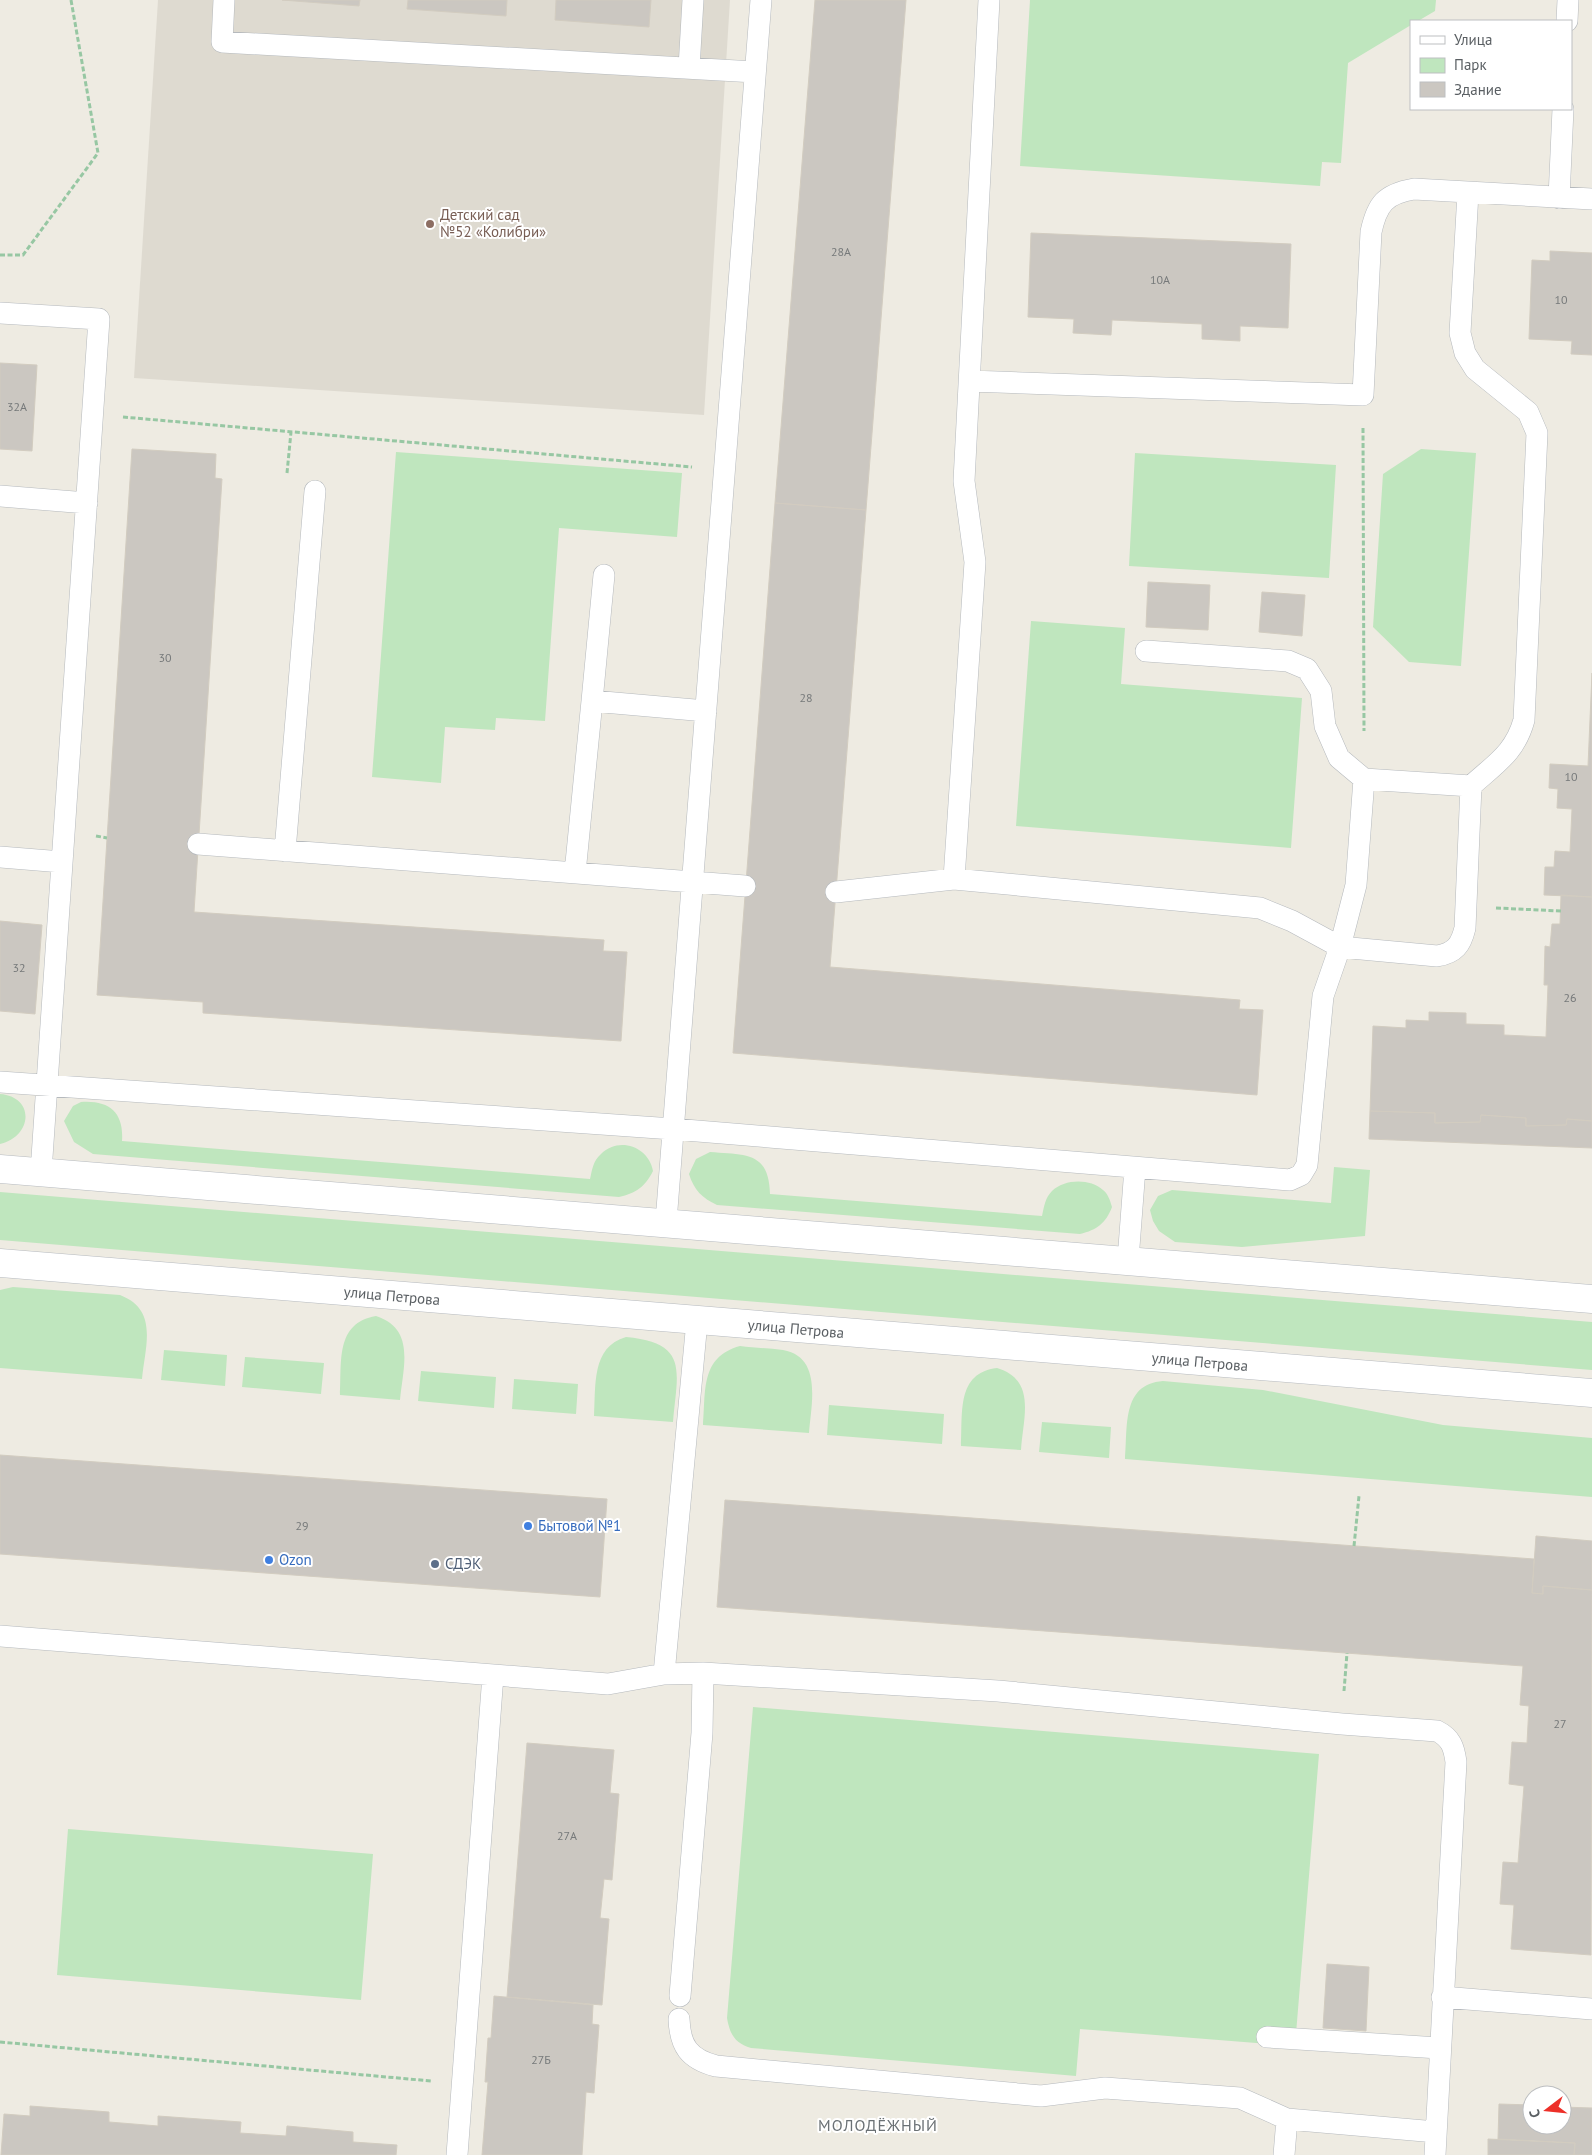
<svg xmlns="http://www.w3.org/2000/svg" width="1592" height="2155" viewBox="0 0 1592 2155" font-family="'PT Sans',sans-serif">
<style>
.education{fill:#dedad0}
.green{fill:#bfe6be}
.building{fill:#cbc7c1;stroke:#d2ccc0}
.lines{fill:none;stroke-linecap:round;stroke-linejoin:round}
.lane-casing{stroke:#b5b9bd;stroke-width:22}
.secondary-casing{stroke:#b6babf;stroke-width:29}
.path{stroke:#97c7a3;stroke-width:3;stroke-dasharray:5 2.5;stroke-linecap:butt}
.lane{stroke:#fff;stroke-width:21}
.secondary{stroke:#fff;stroke-width:28}
.education-dot{fill:#8d6e63;stroke:#fff;stroke-width:2}
.shop-dot{fill:#3f7fe0;stroke:#fff;stroke-width:2}
.service-dot{fill:#5c6f8a;stroke:#fff;stroke-width:2}
.labels{text-anchor:middle;stroke-width:4;stroke-linejoin:round;paint-order:stroke}
.number-label{font-size:12px;fill:#76797a}
.education-label{font-size:15px;fill:#785e54;stroke:#fff;text-anchor:start}
.street-label{font-size:15px;fill:#5a5f63;stroke:#fff}
.shop-label{font-size:15px;fill:#366cbe;stroke:#fff;text-anchor:start}
.service-label{font-size:15px;fill:#4e5e75;stroke:#fff;text-anchor:start}
.neighbourhood-label{font-size:16px;letter-spacing:1px;fill:#6b7175;stroke:#fff}
</style>
<rect width="100%" height="100%" fill="#eeebe2"/>
<path class="education" d="M158 0H730L704 415 134 378Z"/>
<path class="green" d="M1030 0H1436L1435 11 1418 21H1411V25L1348 63 1341 163 1322 162 1320 186 1020 166Z
M1421 449 1476 453 1461 666 1409 662 1373 627 1383 474Z
M396 452 682 473 677 537 559 528 545 721 496 718 495 730 445 727 441 783 372 777Z
M1135 453 1336 465 1329 578 1129 566Z
M1031 621 1125 628 1121 684 1302 698 1291 848 1016 826Z
M0 1094C36 1097 32 1137 0 1144Z
M81 1102C110 1100 124 1113 122 1141L590 1179C592 1170 593 1161 601 1154 619 1136 649 1147 653 1171 645 1187 636 1193 619 1197L93 1154 74 1142 64 1121 73 1106Z
M710 1152C745 1155 769 1151 770 1194L1042 1216C1044 1207 1045 1198 1052 1191 1064 1179 1090 1178 1103 1190 1108 1194 1110 1200 1112 1207 1106 1223 1097 1230 1080 1234L717 1205C702 1198 694 1190 689 1174L696 1159Z
M1334 1167 1370 1170 1365 1236 1242 1247 1175 1242 1159 1231 1153 1221 1150 1210 1158 1196 1172 1190 1331 1203Z
M0 1192 1592 1322V1370L0 1240Z
M13 1287 120 1295C159 1310 145 1346 142 1379L0 1368V1290Z
M376 1316C416 1329 403 1367 400 1400L340 1395C342 1362 335 1323 376 1316Z
M626 1337C690 1343 677 1372 673 1422L594 1416C596 1386 591 1347 626 1337Z
M740 1346C754 1348 769 1348 783 1350 823 1357 811 1405 809 1433L703 1425C706 1391 700 1357 740 1346Z
M164 1350 227 1355 225 1386 161 1380Z
M245 1357 324 1363 321 1394 242 1387Z
M997 1368C1037 1380 1023 1418 1021 1450L961 1446C963 1413 956 1373 997 1368Z
M421 1371 496 1377 494 1408 418 1401Z
M514 1379 578 1384 576 1414 512 1409Z
M1163 1381 1263 1390 1443 1425 1592 1438V1497L1125 1459C1128 1428 1121 1384 1163 1381Z
M829 1405 944 1414 942 1444 827 1435Z
M1042 1422 1111 1427 1109 1458 1039 1452Z
M753 1707 1319 1754 1295 2046 1080 2029 1076 2076 751 2048C735 2043 730 2035 727 2018Z
M68 1829 373 1854 361 2000 57 1975Z"/>
<path class="building" d="M282 0H360L359 6Z
M408 0H507L506 16 407 9Z
M556 0H651L649 27 555 20Z
M815 0H906L866 510 775 503Z
M1031 233 1291 244 1288 328 1240 326V341L1202 339V324L1112 320 1111 335 1073 333 1074 319 1028 317Z
M1550 251 1592 253V355L1571 354 1572 341 1529 339 1532 260 1550 261Z
M0 363 37 365 32 451 0 449Z
M132 449 216 454 215 478 222 479 194 912 604 940 603 951 627 952 621 1041 203 1013V1002L97 995Z
M775 503 866 510 830 967 1240 1000 1239 1009 1263 1010 1257 1095 733 1053Z
M1148 582 1210 585 1208 630 1146 627Z
M1262 592 1305 595 1302 636 1259 632Z
M1592 673V897L1544 895 1545 867H1554L1555 851 1570 852 1572 809 1557 808 1558 789 1549 788 1550 764 1588 766Z
M1561 895 1592 897V1121L1567 1119 1566 1125 1526 1126V1118L1481 1115 1480 1122 1435 1123V1113L1370 1111 1373 1026 1406 1028V1020L1429 1021V1012L1466 1013V1024L1504 1025V1035L1546 1037 1548 985H1544L1545 946 1550 947 1552 924H1560Z
M0 921 42 925 35 1014 0 1011Z
M1370 1111 1435 1113V1123L1480 1122 1481 1115 1526 1118V1126L1566 1125 1567 1119 1592 1121V1148L1369 1139Z
M0 1455 607 1499 600 1597 0 1554Z
M725 1500 1534 1559 1532 1593 1543 1594V1586L1592 1590 1591 1955 1511 1949 1514 1905 1500 1904 1503 1862 1518 1863 1524 1786 1509 1784 1512 1742 1527 1743 1529 1706 1520 1705 1523 1666 717 1607Z
M1536 1536 1592 1541V1590L1543 1586V1594L1532 1593Z
M527 1743 614 1750 610 1793 619 1794 612 1880 604 1879 600 1918 609 1919 602 2005 507 1997Z
M1327 1964 1369 1967 1366 2031 1323 2028Z
M494 1996 593 2005 592 2024 599 2025 594 2093 586 2092 582 2155H482L488 2082H485L488 2038H491Z
M1499 2104 1532 2105V2125H1562V2107L1592 2108V2155H1574L1575 2143 1498 2139Z
M30 2106 109 2112V2122L158 2126V2116L241 2122 240 2133 286 2136 287 2126 353 2132V2142L397 2145 396 2155H1L4 2114 30 2116Z
M1488 2139 1575 2143 1574 2155H1488Z"/>
<g class="lines">
<g class="lane-casing">
<path id="lane" d="M224 0 222 42 755 72
M989 0 964 481 975 562 954 879 1260 908 1292 921 1340 947 1437 956C1455 953 1461 945 1465 928L1471 786C1495 764 1515 753 1524 720L1537 433 1528 412 1475 369 1465 353 1460 333 1468 193
M1567 21 1568 0
M689 68 693 0
M1559 198 1563 109
M0 313 99 319 41 1172
M970 381 1363 395 1371 232C1377 204 1385 194 1414 189L1592 199
M0 496 87 503
M1146 651 1288 661 1307 669 1321 691 1325 726 1339 758 1364 779 1471 786
M592 701 604 575
M198 844 745 886
M285 851 315 491
M0 857 62 862
M575 873 592 701 706 711
M836 892 954 879
M0 1082 673 1129 1290 1180 1301 1175 1307 1165 1323 996 1340 947 1356 885 1364 779
M666 1222 761 0
M1128 1260 1135 1168
M0 1636 608 1684 664 1674 703 1673 998 1691 1342 1724 1437 1731C1451 1738 1454 1747 1456 1762L1435 2155
M664 1674 697 1321
M680 1996 702 1733 703 1673
M1442 1997 1592 2009
M679 2019C680 2046 689 2059 716 2066L1041 2096 1105 2088 1240 2098 1287 2119 1436 2132
M1267 2037 1439 2048
M457 2155 493 1675
M1284 2155 1287 2119"/>
</g>
<g class="secondary-casing">
<path id="secondary" d="M0 1169 1592 1299
M0 1263 1592 1393"/>
</g>
<path class="path" d="M0 255H23L98 153 71 0
M123 417 692 467
M1363 428 1364 731
M287 473 291 432
M96 836 107 838
M1496 908 1561 911
M1354 1546 1359 1496
M1344 1691 1347 1653
M0 2042 431 2081"/>
<use href="#lane" class="lane"/>
<use href="#secondary" class="secondary"/>
</g>
<circle class="education-dot" cx="430" cy="224" r="5"/>
<g class="shop-dot">
<circle cx="528" cy="1526" r="5"/>
<circle cx="269" cy="1560" r="5"/>
</g>
<circle class="service-dot" cx="435" cy="1564" r="5"/>
<g class="labels">
<g class="number-label">
<text x="841" y="256">28А</text>
<text x="1160" y="284">10А</text>
<text x="1561" y="304">10</text>
<text x="17" y="411">32А</text>
<text x="165" y="662">30</text>
<text x="806" y="702">28</text>
<text x="1571" y="781">10</text>
<text x="19" y="972">32</text>
<text x="1570" y="1002">26</text>
<text x="302" y="1530">29</text>
<text x="1560" y="1728">27</text>
<text x="567" y="1840">27А</text>
<text x="541" y="2064">27Б</text>
</g>
<g class="education-label">
<text x="440" y="220">Детский сад<tspan x="440" dy="17">№52 «Колибри»</tspan></text>
</g>
<g class="street-label">
<text transform="translate(392 1296) rotate(5)" y="5">улица Петрова</text>
<text transform="translate(796 1329) rotate(5)" y="5">улица Петрова</text>
<text transform="translate(1200 1362) rotate(5)" y="5">улица Петрова</text>
</g>
<g class="shop-label">
<text x="538" y="1531">Бытовой №1</text>
<text x="279" y="1565">Ozon</text>
</g>
<g class="service-label">
<text x="445" y="1569">СДЭК</text>
</g>
<g class="neighbourhood-label">
<text x="878" y="2131">МОЛОДЁЖНЫЙ</text>
</g>
</g>
<rect x="1410" y="20" width="162" height="90" fill="#ffffff" stroke="#bdbfc1"/>
<rect x="1420" y="36" width="25" height="8" fill="#ffffff" stroke="#bdbfc1"/>
<text x="1454" y="45" font-size="15" fill="#5a5f63">Улица</text>
<rect x="1420" y="58" width="25" height="15" fill="#bfe6be" stroke="#bdbfc1"/>
<text x="1454" y="70" font-size="15" fill="#5a5f63">Парк</text>
<rect x="1420" y="82" width="25" height="15" fill="#cbc7c1" stroke="#bdbfc1"/>
<text x="1454" y="95" font-size="15" fill="#5a5f63">Здание</text>
<g transform="translate(1547 2110) rotate(254)"><circle r="24" fill="#ffffff" stroke="#bdbfc1"/>
<path d="M0-4L9 19L0 12L-9 19Z" fill="#ed3029"/>
<text y="-8" font-size="14" font-weight="bold" text-anchor="middle" fill="#5a5f63">С</text>
</g>
</svg>
